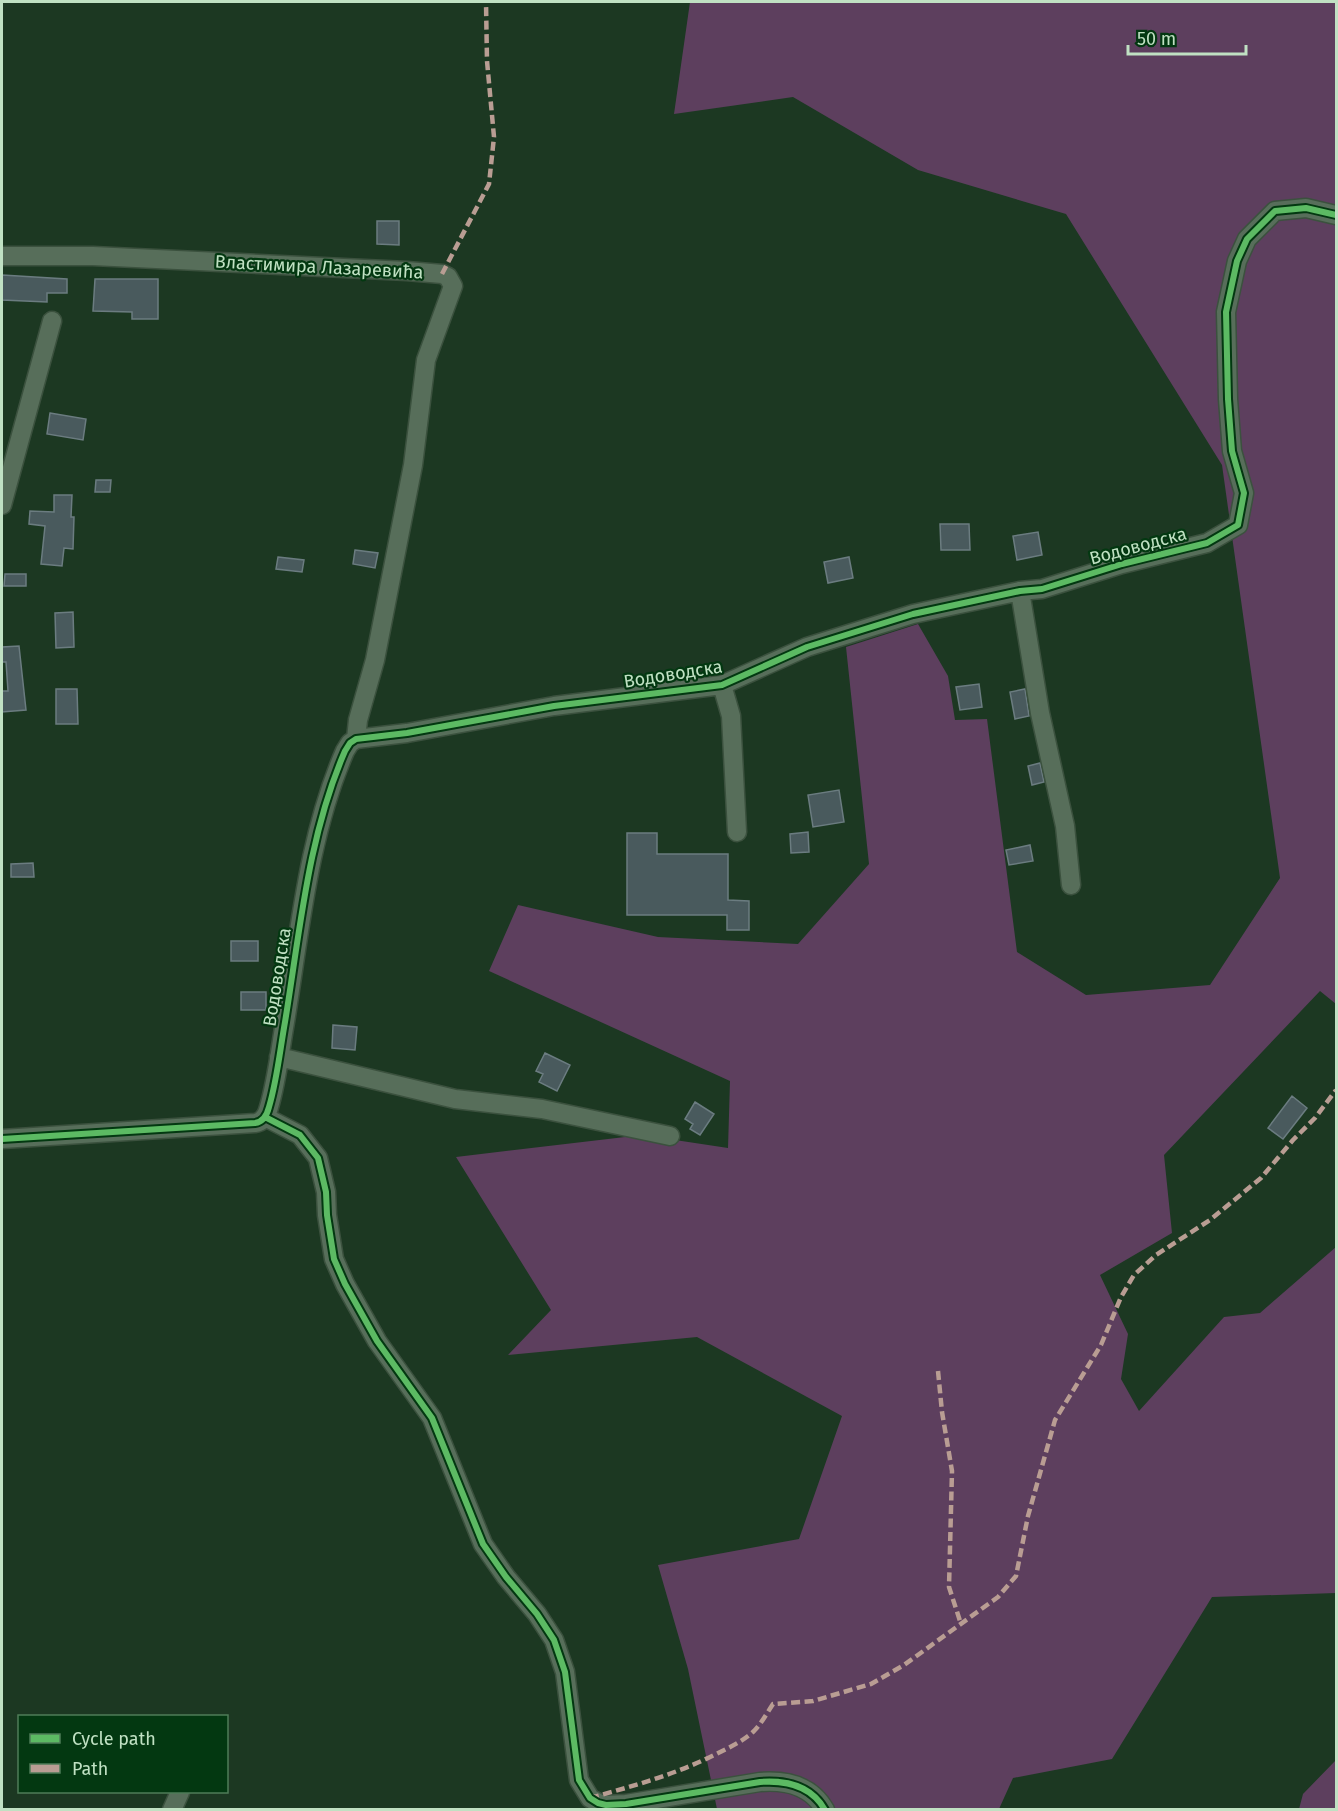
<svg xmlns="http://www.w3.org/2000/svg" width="1338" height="1811" viewBox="0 0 1338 1811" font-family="'Fira Sans',sans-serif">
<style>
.green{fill:#5d3f5e}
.building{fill:#495a5d;stroke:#6b7c80;stroke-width:1.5}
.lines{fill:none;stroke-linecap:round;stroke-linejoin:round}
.minor-casing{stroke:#3b513e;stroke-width:21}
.minor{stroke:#576e5a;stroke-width:18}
.quiet{stroke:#b99d93;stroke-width:4.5;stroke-dasharray:9 4.5;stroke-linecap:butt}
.cycleway-casing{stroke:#033811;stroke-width:10}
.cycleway{stroke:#5cba63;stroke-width:6}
.labels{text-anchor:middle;stroke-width:4.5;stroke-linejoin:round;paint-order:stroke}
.street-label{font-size:18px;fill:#c0e1c3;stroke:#033811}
</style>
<rect width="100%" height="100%" fill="#1c3822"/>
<path class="green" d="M690 2H1336V1004L1320 991 1164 1155 1172 1233 1100 1275 1128 1334 1121 1379 1139 1411 1224 1317 1260 1313 1336 1247V1593L1212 1597 1112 1759 1013 1778 999 1809H717L688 1669 658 1565 799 1539 842 1416 697 1337 508 1355 551 1310 456 1157 642 1135 728 1148 730 1081 489 971 518 905 658 937 798 944 869 864 846 647 918 624 948 676 955 720 987 719 1017 952 1086 995 1210 985 1280 878 1222 465 1066 214 918 170 793 97 674 114Z
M1336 1760V1809H1299L1303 1794Z"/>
<path class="building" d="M377 221H399V245L377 244Z
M2 275 67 279V293H47V302L2 300Z
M95 279H158V319H132V312L93 311Z
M50 413 86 419 83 440 47 434Z
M96 480H111L110 492H95Z
M54 495H72L71 517H74L73 549 64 548 62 566 41 564 45 526 29 524 30 511 54 512Z
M940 524H969L970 550H941Z
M1038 532 1042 555 1017 560 1013 536Z
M355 550 378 553 375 568 353 564Z
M278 557 304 560 302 572 276 569Z
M849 557 853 578 828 583 824 562Z
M5 574H26V586H4Z
M73 612 74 647 56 648 55 613Z
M19 646 26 710 2 712V691H8L6 662H2V647Z
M979 684 982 707 960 710 956 687Z
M56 689H77L78 724H56Z
M1025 689 1029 716 1015 719 1010 692Z
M1040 763 1044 782 1032 785 1028 766Z
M839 790 844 822 813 827 808 795Z
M808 832 809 852 791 853 790 834Z
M627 833H657V854H728V900L749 901V930H727V915H627Z
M1030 845 1033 861 1009 865 1006 850Z
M33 863 34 877H11V864Z
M231 941H258V961H231Z
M241 992H266V1010H241Z
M333 1025 357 1027 355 1050 332 1048Z
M545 1053 570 1065 557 1091 539 1082 543 1074 536 1071Z
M1292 1096 1307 1108 1283 1139 1268 1128Z
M695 1102 714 1114 700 1135 690 1129 693 1124 685 1119Z"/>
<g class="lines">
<g class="minor-casing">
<path id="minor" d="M2 256H93L407 271 442 274 448 277 453 286 426 360 413 465 375 660 358 720 356 739
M2 505 52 321
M1020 591 1040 713 1065 826 1071 885
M722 685 731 716 737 832
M279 1057 455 1099 542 1109 670 1136
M265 1117 300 1135 318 1158 326 1192 327 1215 334 1259 345 1284 377 1341 432 1418 483 1544 506 1577 537 1614 554 1640 565 1672 579 1780 590 1798 598 1803 606 1805 626 1804 760 1782C786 1780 811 1785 825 1810
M2 1139 255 1123C263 1122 267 1115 269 1107 277 1080 280 1050 285 1022 300 931 308 836 345 751L350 743 356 739 407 733 554 706 722 685 807 647 913 614 1020 591 1042 589 1122 564 1207 543 1238 525 1244 493 1232 451 1228 399 1226 312 1237 261 1247 239 1275 211 1306 208 1336 215
M172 1810 180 1792"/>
</g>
<use href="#minor" class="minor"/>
<path class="quiet" d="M442 274 489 184 494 137 487 61 486 2
M938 1371 942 1412 952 1471 949 1587 961 1624
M590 1798C633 1786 674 1775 714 1755 728 1748 742 1742 754 1731 761 1724 767 1713 773 1704L813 1701 871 1684 904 1665 998 1597 1016 1576 1028 1516 1055 1420 1101 1345 1121 1297 1134 1275 1156 1255 1210 1220 1261 1178 1293 1140 1315 1118 1336 1090"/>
<g class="cycleway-casing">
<path id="cycleway" d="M265 1117 300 1135 318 1158 326 1192 327 1215 334 1259 345 1284 377 1341 432 1418 483 1544 506 1577 537 1614 554 1640 565 1672 579 1780 590 1798 598 1803 606 1805 626 1804 760 1782C786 1780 811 1785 825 1810
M2 1139 255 1123C263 1122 267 1115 269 1107 277 1080 280 1050 285 1022 300 931 308 836 345 751L350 743 356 739 407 733 554 706 722 685 807 647 913 614 1020 591 1042 589 1122 564 1207 543 1238 525 1244 493 1232 451 1228 399 1226 312 1237 261 1247 239 1275 211 1306 208 1336 215"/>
</g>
<use href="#cycleway" class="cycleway"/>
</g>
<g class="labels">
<g class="street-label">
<text transform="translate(319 267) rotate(3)" y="6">Властимира Лазаревића</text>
<text transform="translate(1138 546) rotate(-15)" y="6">Водоводска</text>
<text transform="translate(673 674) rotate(-9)" y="6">Водоводска</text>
<text transform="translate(277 977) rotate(-81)" y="6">Водоводска</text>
</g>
</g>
<rect width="1338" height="1811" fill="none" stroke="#c0e1c3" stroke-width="6"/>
<rect x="18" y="1715" width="210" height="78" fill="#033811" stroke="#4f7c58" stroke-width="1.5"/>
<rect x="30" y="1734" width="30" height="9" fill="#5cba63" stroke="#4f7c58" stroke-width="1.5"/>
<text x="72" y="1745" font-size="18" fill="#c0e1c3">Cycle path</text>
<rect x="30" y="1764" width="30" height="9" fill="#b99d93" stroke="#4f7c58" stroke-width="1.5"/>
<text x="72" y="1775" font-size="18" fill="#c0e1c3">Path</text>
<path d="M1128 45v9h118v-9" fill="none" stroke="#c0e1c3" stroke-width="3"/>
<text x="1137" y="45" font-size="18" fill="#c0e1c3" stroke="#033811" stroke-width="4.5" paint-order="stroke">50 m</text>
</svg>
